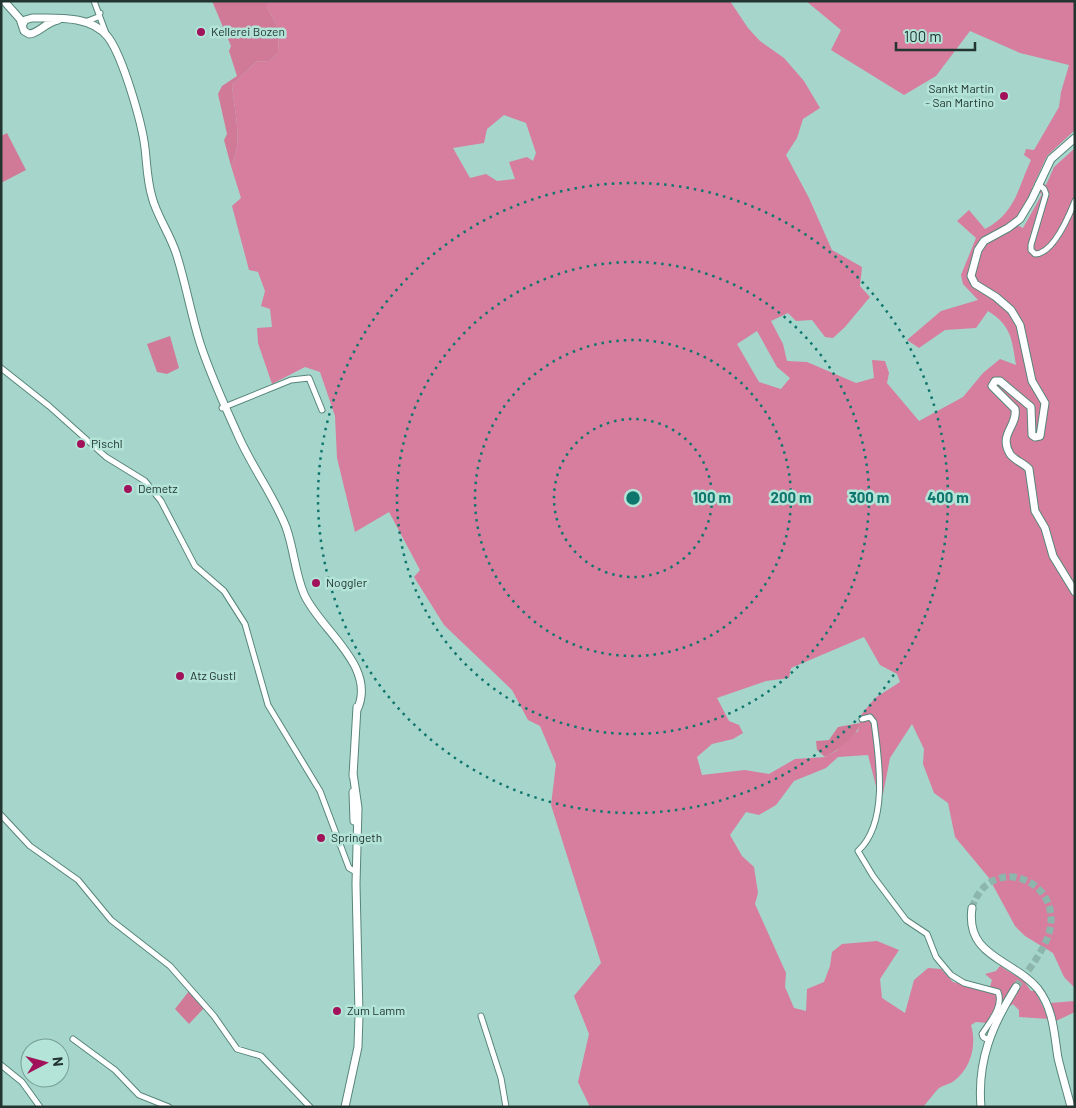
<svg xmlns="http://www.w3.org/2000/svg" width="1076" height="1108" viewBox="0 0 1076 1108" font-family="Barlow,sans-serif">
<style>
.green{fill:#d17a98}
.forest{fill:#d77d9d;fill-rule:evenodd}
.lines{fill:none;stroke-linecap:round;stroke-linejoin:round}
.secondary-tunnel{stroke:#8cb6ac;stroke-width:7;stroke-dasharray:7 3.5;stroke-linecap:butt}
.street-casing{stroke:#57857a;stroke-width:7}
.secondary-casing{stroke:#57857a;stroke-width:9}
.street{stroke:#fff;stroke-width:5}
.secondary{stroke:#fff;stroke-width:7}
.ring{fill:none;stroke:#0f766e;stroke-width:2.5;stroke-dasharray:2.5 5}
.poi-dot{fill:#a1125a;stroke:#b3e4d7;stroke-width:2}
.labels{text-anchor:middle;stroke-width:5;stroke-linejoin:round;paint-order:stroke}
.poi-label{font-size:12px;fill:#223531;stroke:#b3e4d7;text-anchor:start}
.centre{fill:#0f766e;stroke:#b3e4d7;stroke-width:2.5}
.ring-label{font-size:15px;text-anchor:middle;font-weight:bold;fill:#0f766e;stroke:#b3e4d7;stroke-width:5;stroke-linejoin:round;paint-order:stroke}
</style>
<rect width="100%" height="100%" fill="#a6d6cb"/>
<path class="green" d="M212 1H267V7L279 30 278 53 268 62 257 61 232 85C234 110 244 144 231 166L224 140 227 134 218 94 222 86 237 76 229 51 231 46Z
M7 133 26 170 1 183V136Z
M170 336 179 368 167 374 157 372 147 344Z
M860 723C857 738 838 750 825 757L817 750 816 741 829 740 838 727Z
M189 991 204 1008 189 1024 175 1009Z"/>
<path class="forest" d="M267 1H730L748 28 760 41 784 58 804 81 820 108 803 119 797 138 786 155 809 198 832 250 862 267 860 286 870 297 845 327 833 338 825 337 812 320 796 321 788 313 771 321 783 344 787 361 807 362 856 383 874 378 872 360 885 361 889 373 887 383 919 421 963 397 983 373 1000 359 1016 365C1012 339 1011 325 988 311L976 328 945 330 919 348 907 340 941 311 978 300 963 284 961 275 976 238 957 221 969 210 985 229C1016 212 1017 190 1031 160L1024 155 1026 149 1034 150 1059 107 1061 92 1069 65 1020 53 970 31 936 76 904 95 831 50 841 30 806 1H1075V130L1047 156 1032 188 1034 189 1038 181 1046 185 1054 167 1075 148V988L1064 977 1053 953 1025 936 1015 926 989 878 955 837 948 803 934 793 923 764 924 749 912 724 890 758 883 794H878L868 755 838 757 826 768 794 781 776 805 759 815 746 812 730 835 742 856 754 867 758 893 755 904 786 973 785 987 794 1008 806 1011 807 989 824 982 830 966 832 952 842 944 877 941 899 950 880 979 882 998 905 1013 914 980 928 968 941 969 953 982 989 990 992 980 985 974 996 971 1000 966 1024 981 1031 991H1035L1049 1019 1019 1017V1010L1013 1004 1007 1008 995 1007 988 1023 976 1022 971 1025C977 1045 971 1068 954 1081 950 1084 944 1085 939 1088 934 1093 929 1100 924 1106L590 1107 578 1082 589 1034 574 996 601 963 551 805 556 764 540 726 528 720 512 690 444 625 414 577 420 570 389 512 355 532 337 458 335 416 320 372 305 367 272 384 258 343 257 328 272 327 270 309 261 306 265 291 258 272 249 270 232 206 241 198 231 166C244 144 234 110 232 85L257 61 268 62 278 53 279 30 267 7ZM504 115 526 123 536 153 533 161 527 157 509 162 515 179 497 181 486 174 470 178 453 148 484 143 487 129ZM1036 190 1042 194 1023 228 1015 224ZM757 331 777 367 790 378 781 389 759 382 737 344ZM864 637 880 665 897 674 900 682 875 698 861 715 858 731 836 751 825 757 795 759 769 774 745 770 702 775 697 757 712 744 733 739 743 733 739 725 729 721 717 698 766 681 789 678 791 668Z
M1075 1001V1012L1056 1021 1050 1003Z"/>
<g class="lines">
<path class="secondary-tunnel" d="M972 908C990 849 1070 882 1047 939 1040 956 1027 972 1016 987"/>
<g class="street-casing">
<path id="street" d="M94 1 107 36
M85 22 98 17 100 13
M1038 184 1044 189 1046 194 1031 245V250L1035 254C1053 254 1069 216 1075 201
M1 368 49 406 106 457 145 481 161 501 195 566 224 591 245 624 268 705 320 791 349 868 356 872
M222 408 291 380 309 378 322 410
M862 719 870 717 874 722C879 759 889 823 858 851L873 876 906 920 927 934 936 957 951 975 964 983 998 992C1004 1007 989 1023 982 1034L983 1037 988 1040
M1 815 30 846 78 880 111 920 170 966 214 1016 237 1049 261 1056 310 1107
M481 1016 501 1078 506 1107
M73 1039 115 1070 139 1095 169 1107
M1 1065 22 1082 40 1107"/>
</g>
<g class="secondary-casing">
<path id="secondary" d="M4 1 20 19 24 31 29 34C38 34 46 22 58 20
M23 24 25 20 32 18C56 18 91 15 108 37 123 57 142 123 145 148 147 165 147 180 152 197 157 217 171 235 177 256 186 285 191 314 200 343 210 374 224 404 237 433 251 466 273 494 286 527 294 549 295 573 304 594 319 629 378 666 357 710
M1075 138 1051 159 1032 199 1020 219 1008 228 984 241 978 250 971 276 975 284 996 297 1011 310 1020 325 1032 381 1045 403 1040 436 1035 437 1032 435 1031 407 1000 381H995L992 386 1015 409C1018 426 998 434 1010 454 1015 461 1024 463 1029 469L1035 511 1045 528 1053 556 1075 592
M353 776 357 707
M353 792 354 821
M972 908C965 957 1013 959 1038 989 1054 1010 1054 1034 1058 1058 1062 1075 1067 1091 1071 1107
M345 1107 358 1047 359 1015 356 884 358 808 353 773
M981 1107C977 1061 992 1025 1016 987"/>
</g>
<use href="#street" class="street"/>
<use href="#secondary" class="secondary"/>
</g>
<g class="ring">
<circle cx="633" cy="498" r="79"/>
<circle cx="633" cy="498" r="158"/>
<circle cx="633" cy="498" r="236"/>
<circle cx="633" cy="498" r="315"/>
</g>
<g class="poi-dot">
<circle cx="201" cy="32" r="5"/>
<circle cx="1004" cy="96" r="5"/>
<circle cx="81" cy="444" r="5"/>
<circle cx="128" cy="489" r="5"/>
<circle cx="316" cy="583" r="5"/>
<circle cx="180" cy="676" r="5"/>
<circle cx="321" cy="838" r="5"/>
<circle cx="337" cy="1011" r="5"/>
</g>
<g class="labels">
<g class="poi-label">
<text x="211" y="36">Kellerei Bozen</text>
<text x="994" y="93" text-anchor="end">Sankt Martin<tspan x="994" dy="14">- San Martino</tspan></text>
<text x="91" y="448">Pischl</text>
<text x="138" y="493">Demetz</text>
<text x="326" y="587">Noggler</text>
<text x="190" y="680">Atz Gustl</text>
<text x="331" y="842">Springeth</text>
<text x="347" y="1015">Zum Lamm</text>
</g>
</g>
<circle cx="633" cy="498" r="8" class="centre"/>
<g class="ring-label">
<text x="712" y="503">100 m</text>
<text x="791" y="503">200 m</text>
<text x="869" y="503">300 m</text>
<text x="948" y="503">400 m</text>
</g>
<rect width="1076" height="1108" fill="none" stroke="#223531" stroke-width="5"/>
<g transform="translate(45 1063) rotate(84)"><circle r="24" fill="#b3e4d7" stroke="#799e95"/>
<path d="M0-4L9 19L0 12L-9 19Z" fill="#a1125a"/>
<text y="-8" font-size="14" font-weight="bold" text-anchor="middle" fill="#223531">N</text>
</g>
<path d="M896 42v8h79v-8" fill="none" stroke="#223531" stroke-width="2.5"/>
<text x="904" y="42" font-size="15" fill="#223531" stroke="#b3e4d7" stroke-width="4" paint-order="stroke">100 m</text>
</svg>
